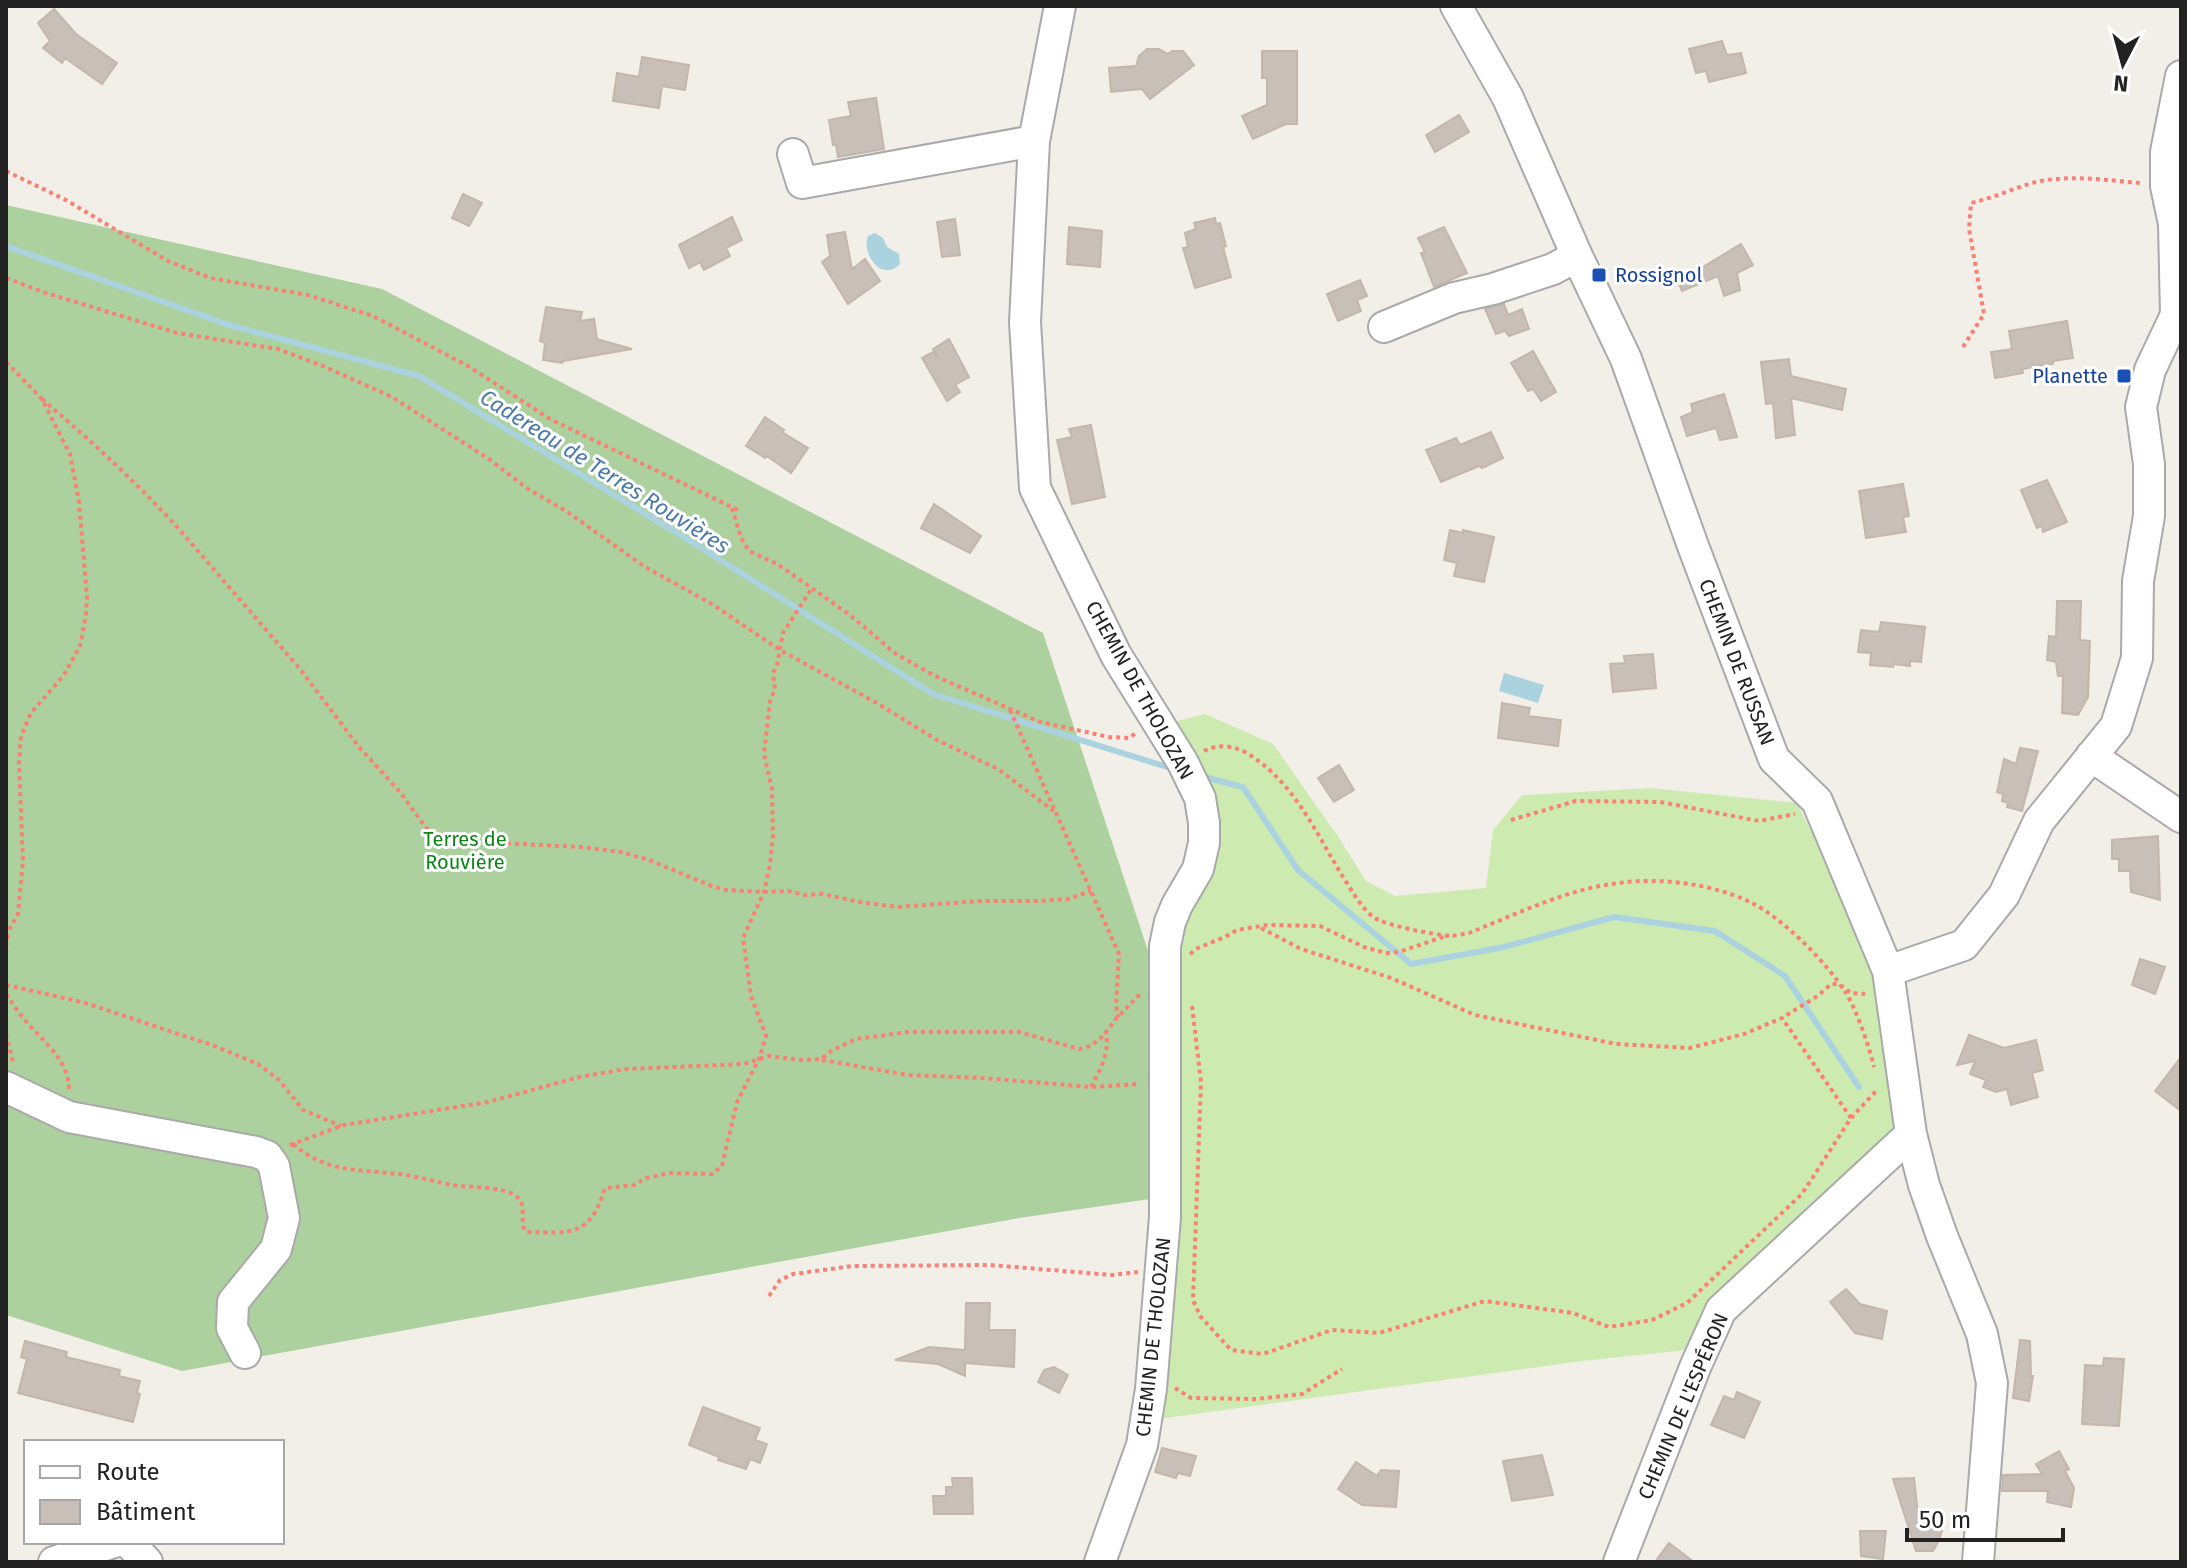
<svg xmlns="http://www.w3.org/2000/svg" width="2187" height="1568" viewBox="0 0 2187 1568" font-family="'Fira Sans',sans-serif">
<style>
.grass{fill:#cdebb0}
.forest{fill:#add19e}
.water{fill:#aad3df}
.lines{fill:none;stroke-linecap:round;stroke-linejoin:round}
.stream{stroke:#aad3df;stroke-width:6}
.building{fill:#c7bfb8;stroke:#c4b6ab;stroke-width:2}
.minor-casing{stroke:#a9a9a9;stroke-width:34}
.path{stroke:#fa8072;stroke-width:4;stroke-dasharray:4 4;stroke-linecap:butt}
.minor{stroke:#fff;stroke-width:30}
.transit-dot{fill:#1a4fb4;stroke:#fff;stroke-width:3}
.labels{text-anchor:middle;stroke-width:6;stroke-linejoin:round;paint-order:stroke}
.transit-label{font-size:20px;fill:#164399;stroke:#fff;text-anchor:start}
.street-label{font-size:20px;fill:#222;stroke:#fff}
.park-label{font-size:20px;fill:#0c8416;stroke:#fff}
.water-label{font-size:22px;font-style:italic;fill:#4a7aab;stroke:#fff}
</style>
<rect width="100%" height="100%" fill="#f2efe9"/>
<path class="grass" d="M1205 714 1273 744 1337 835 1366 881 1395 896 1486 888 1493 830 1522 795 1650 788 1797 803 1866 938 1880 983 1900 1124 1727 1283 1696 1349 1582 1361 1159 1419 1176 933 1206 874 1220 819 1173 722Z"/>
<path class="forest" d="M6 205 382 289 1043 633 1154 969 1150 1199 1019 1218 182 1371 6 1315Z"/>
<path class="water" d="M875 233 883 238 887 247 899 254 900 264C882 283 861 254 868 236Z
M1504 673 1544 685 1538 703 1499 691Z"/>
<g class="lines">
<path class="stream" d="M6 246 226 324 419 376 703 549 933 694 1167 767
M1208 778 1243 787 1298 870 1411 964 1504 947 1614 917 1715 931 1785 976 1859 1087"/>
</g>
<path class="building" d="M54 9 76 34 117 63 102 84 65 58 62 63 43 48 50 41 38 23Z
M1722 41 1727 55 1741 53 1746 73 1709 82 1706 71 1696 73 1689 49Z
M1147 49H1159L1168 54 1172 51H1183L1194 65 1150 99 1142 89 1111 92 1109 68 1136 66 1139 56Z
M1262 51H1297V124H1286L1253 139 1242 116 1267 105V78H1262Z
M642 57 689 65 685 90 662 86 659 108 613 101 617 73 639 77Z
M876 98 884 149 838 157 836 145H833L829 120 851 116 848 102Z
M1459 115 1469 132 1435 152 1426 135Z
M463 194 482 203 469 226 452 218Z
M732 217 742 240 726 248 730 256 704 270 700 262 689 268 679 245Z
M1215 218 1216 224 1220 223 1226 246 1223 247 1231 277 1195 288 1183 248 1188 247 1185 233 1196 229 1194 223Z
M955 219 960 255 942 257 937 222Z
M1069 227 1102 231 1100 267 1067 264Z
M1444 227 1467 273 1434 287 1421 253 1425 252 1418 238Z
M845 232 852 269 865 259 880 281 848 304 822 262 830 256 827 235Z
M1741 244 1753 265 1737 273 1740 290 1724 296 1718 276 1682 291 1678 282Z
M1360 280 1367 296 1357 300 1361 311 1338 321 1327 294Z
M1504 304 1508 315 1522 309 1529 329 1509 336 1505 331 1496 334 1485 309Z
M546 307 582 312 580 321 594 319 597 339 632 349 563 361 562 363 543 360 545 343 540 341Z
M2067 321 2073 358 2053 361V364L2022 369 2023 373 1995 378 1991 352 2012 349 2009 331Z
M949 339 969 377 955 385 960 392 947 401 922 358 933 352 939 360 933 349Z
M1533 351 1556 392 1541 401 1533 389 1528 391 1511 363Z
M1789 359 1791 376 1846 389 1842 410 1791 398 1795 435 1776 438 1773 403 1766 404 1761 362Z
M1724 394 1737 437 1720 440 1716 428 1687 436 1681 417 1693 412 1691 404Z
M765 417 784 430 782 432 808 448 791 473 767 456 765 458 746 446Z
M1091 425 1105 497 1072 504 1057 440 1072 437 1069 429Z
M1491 432 1503 458 1482 468 1479 466 1441 482 1426 450 1456 438 1460 445Z
M2047 480 2067 522 2043 532 2042 526 2037 528 2021 490Z
M1903 484 1909 516 1903 517 1906 532 1866 538 1859 491Z
M934 504 981 536 970 553 921 528Z
M1450 530 1463 533V530L1494 537 1484 582 1454 576 1457 563 1444 560Z
M2057 601H2081L2080 640 2090 641 2088 697 2078 715 2062 713 2063 676H2058L2056 662 2047 660 2049 636 2056 637Z
M1881 622 1925 627 1921 662 1910 661V666L1894 664 1893 667 1870 665 1871 653 1858 652 1861 630 1879 632Z
M1653 654 1656 688 1613 692 1610 664 1625 663 1624 656Z
M1502 703 1530 708 1528 716 1561 720 1558 746 1498 738Z
M2020 748 2038 751 2022 811 2007 807 2008 803 2002 801 2003 794 1997 792 2004 759 2016 764Z
M1339 765 1354 790 1334 802 1318 778Z
M2158 836 2160 900 2131 892 2130 871H2119V859H2112V840Z
M2140 959 2165 967 2155 994 2132 985Z
M1969 1035 2004 1048 2036 1040 2043 1070 2032 1073 2038 1097 2011 1105 2007 1089 1996 1092 1983 1087 1986 1080 1970 1074 1975 1061 1957 1065Z
M2181 1057V1111L2155 1091Z
M1846 1289 1860 1304 1887 1311 1882 1339 1855 1333 1830 1302Z
M966 1303H990L989 1330H1015L1014 1367 965 1363V1376L938 1364 895 1360 929 1347 965 1350Z
M2020 1340 2030 1341 2031 1376H2033L2029 1401 2013 1398Z
M25 1341 67 1352 66 1357 120 1370 119 1376 140 1381 137 1393 140 1394 133 1422 18 1393 27 1359 21 1357Z
M2104 1358 2124 1359 2119 1426 2082 1424 2085 1365 2103 1366Z
M1054 1367 1068 1375 1059 1393 1038 1382 1044 1370Z
M1737 1392 1760 1402 1744 1438 1711 1425 1724 1396 1734 1400Z
M703 1407 760 1428 755 1440 767 1444 760 1463 750 1459 746 1469 718 1460 719 1457 689 1445Z
M1162 1448 1196 1456 1190 1476 1178 1473 1176 1478 1155 1472Z
M2059 1451 2069 1469 2065 1471 2074 1488 2071 1507 2047 1502 2048 1491H2002L2003 1475 2042 1474 2036 1464Z
M1542 1455 1553 1495 1512 1501 1503 1461Z
M1356 1462 1377 1476 1381 1470 1399 1471 1396 1507 1362 1505 1338 1489Z
M952 1478H972L973 1514H934L933 1496H946V1487H953Z
M1914 1478 1918 1515H1932L1942 1531 1939 1540 1933 1551H1916L1893 1479Z
M1860 1531H1886L1883 1559 1861 1556Z
M1669 1543 1694 1562H1655Z"/>
<g class="lines">
<g class="minor-casing">
<path id="minor" d="M1060 6 1034 141 1025 322 1035 488 1116 655 1183 763 1200 798 1204 823V843L1198 869 1177 905 1170 922 1165 946V1217L1151 1389 1142 1445 1100 1562
M1456 6 1508 98 1577 256 1626 359 1693 546 1774 759 1817 801 1888 971 1911 1134 1924 1185 1942 1236 1982 1334 1992 1383 1978 1562
M793 154 802 183 1034 141
M1384 327 1454 298 1493 289 1553 269 1577 256
M2091 756 2181 817
M1888 971 1964 945 2004 895 2039 821 2116 726 2137 658 2138 581 2149 516V464L2141 407 2150 370 2176 315 2174 224 2166 186V152L2181 76
M6 1087 69 1117 256 1152 267 1156 274 1166 284 1218 276 1249 233 1302 232 1328 245 1353
M128 1542 147 1562
M54 1562 114 1542
M1619 1562 1696 1365 1721 1310 1911 1134"/>
</g>
<path class="path" d="M6 171 66 200 168 261 210 278 308 295 373 316 468 366 550 419 740 511
M6 278 43 292 177 333 278 349 323 366 392 397 489 459 528 489 566 511 645 567 712 604 780 650 875 702 937 740 998 769 1055 812
M1963 347 1984 314 1969 229 1971 203C1993 198 2012 189 2032 183 2066 174 2105 180 2140 183
M6 362 42 399 70 454 79 502 87 597 86 615 80 646 64 675 31 713 21 736 19 763 23 861 18 914 6 935
M42 399C89 439 136 482 178 528L300 669 359 747 400 792 432 836 452 844 463 845 478 842 522 844 581 847 621 852 649 860 709 885 726 890 764 892 789 891 805 895 823 894 859 902 897 907 981 901H1038L1068 899 1091 891
M732 508 741 538 749 551 777 564 812 588 851 616 896 654 935 676 1040 722 1109 737 1129 738 1136 733
M1010 710 1119 954 1116 1005 1118 1017
M1204 751C1219 743 1236 746 1250 755 1295 784 1316 833 1343 877 1352 891 1360 906 1373 917 1383 925 1436 935 1450 936 1456 936 1463 934 1469 933 1517 914 1567 889 1619 883 1659 877 1713 884 1750 902 1783 918 1826 962 1846 993 1857 1011 1869 1046 1874 1067
M1511 820 1576 801 1660 802 1759 821 1795 814
M1261 928 1301 949 1391 978 1475 1015 1616 1044 1690 1048 1744 1034 1782 1018 1819 995 1831 984H1839L1851 993 1865 994
M6 947 8 934
M1190 954 1198 948 1225 937 1237 930 1267 925 1320 926 1364 947 1386 953 1399 952 1449 935
M6 985 82 1002 212 1045 258 1064 279 1080 303 1110 341 1126
M6 994C12 1003 18 1012 25 1020 43 1042 69 1059 69 1090
M1192 1006 1201 1082 1193 1300 1200 1316 1231 1350 1263 1354 1332 1330 1379 1333 1485 1301 1573 1313 1609 1327 1652 1320 1687 1303 1802 1194 1851 1118 1782 1018
M6 1034 13 1062
M822 1060 908 1075 983 1078 1091 1087 1139 1084
M1091 1087C1100 1071 1110 1052 1106 1033
M1851 1118 1878 1089
M293 1144C327 1173 356 1169 398 1174 418 1176 438 1183 458 1186 473 1187 509 1187 518 1198 527 1206 519 1222 526 1232 572 1233 590 1237 605 1188L634 1185 646 1178 670 1173 712 1174 722 1166 737 1102 759 1059 766 1036 751 996 743 938 764 892 770 865 773 837 772 789 764 754 770 702 775 689 773 673 777 665 783 633 812 588
M290 1145 344 1125 488 1102 579 1077 627 1069 744 1064 769 1056 801 1060 821 1059 831 1051 856 1039 909 1032H1019L1079 1049 1091 1046 1104 1035 1115 1020 1141 993
M769 1296 780 1280 793 1274 853 1266 990 1265 1112 1275 1138 1272
M1175 1388 1191 1398 1256 1399 1302 1394 1342 1369"/>
<use href="#minor" class="minor"/>
</g>
<g class="transit-dot">
<rect x="1591" y="267" width="16" height="16" rx="4"/>
<rect x="2116" y="368" width="16" height="16" rx="4"/>
</g>
<g class="labels">
<g class="transit-label">
<text x="1615" y="282">Rossignol</text>
<text x="2108" y="383" text-anchor="end">Planette</text>
</g>
<g class="street-label">
<text transform="translate(1737 662) rotate(69)" y="7">CHEMIN DE RUSSAN</text>
<text transform="translate(1140 690) rotate(61)" y="7">CHEMIN DE THOLOZAN</text>
<text transform="translate(1153 1337) rotate(-84)" y="7">CHEMIN DE THOLOZAN</text>
<text transform="translate(1683 1406) rotate(-67)" y="7">CHEMIN DE L'ESPÉRON</text>
</g>
<g class="park-label">
<text x="465" y="846">Terres de<tspan x="465" dy="23">Rouvière</tspan></text>
</g>
<g class="water-label">
<text transform="translate(605 471) rotate(32)" y="8">Cadereau de Terres Rouvières</text>
</g>
</g>
<rect width="2187" height="1568" fill="none" stroke="#222222" stroke-width="16"/>
<rect x="24" y="1440" width="260" height="104" fill="#ffffff" stroke="#a7a7a7" stroke-width="2"/>
<rect x="40" y="1466" width="40" height="12" fill="#ffffff" stroke="#a7a7a7" stroke-width="2"/>
<text x="96" y="1480" font-size="24" fill="#222222">Route</text>
<rect x="40" y="1500" width="40" height="24" fill="#c7bfb8" stroke="#a7a7a7" stroke-width="2"/>
<text x="96" y="1520" font-size="24" fill="#222222">Bâtiment</text>
<g transform="translate(2123 64) rotate(186)" stroke="#ffffff" stroke-width="6" paint-order="stroke">
<path d="M0-6L14 30L0 20L-14 30Z" fill="#222222"/>
<text y="-12" font-size="22" font-weight="bold" text-anchor="middle" fill="#222222">N</text>
</g>
<path d="M1907 1528v12h156v-12" fill="none" stroke="#222222" stroke-width="4"/>
<text x="1919" y="1528" font-size="24" fill="#222222" stroke="#ffffff" stroke-width="6" paint-order="stroke">50 m</text>
</svg>
